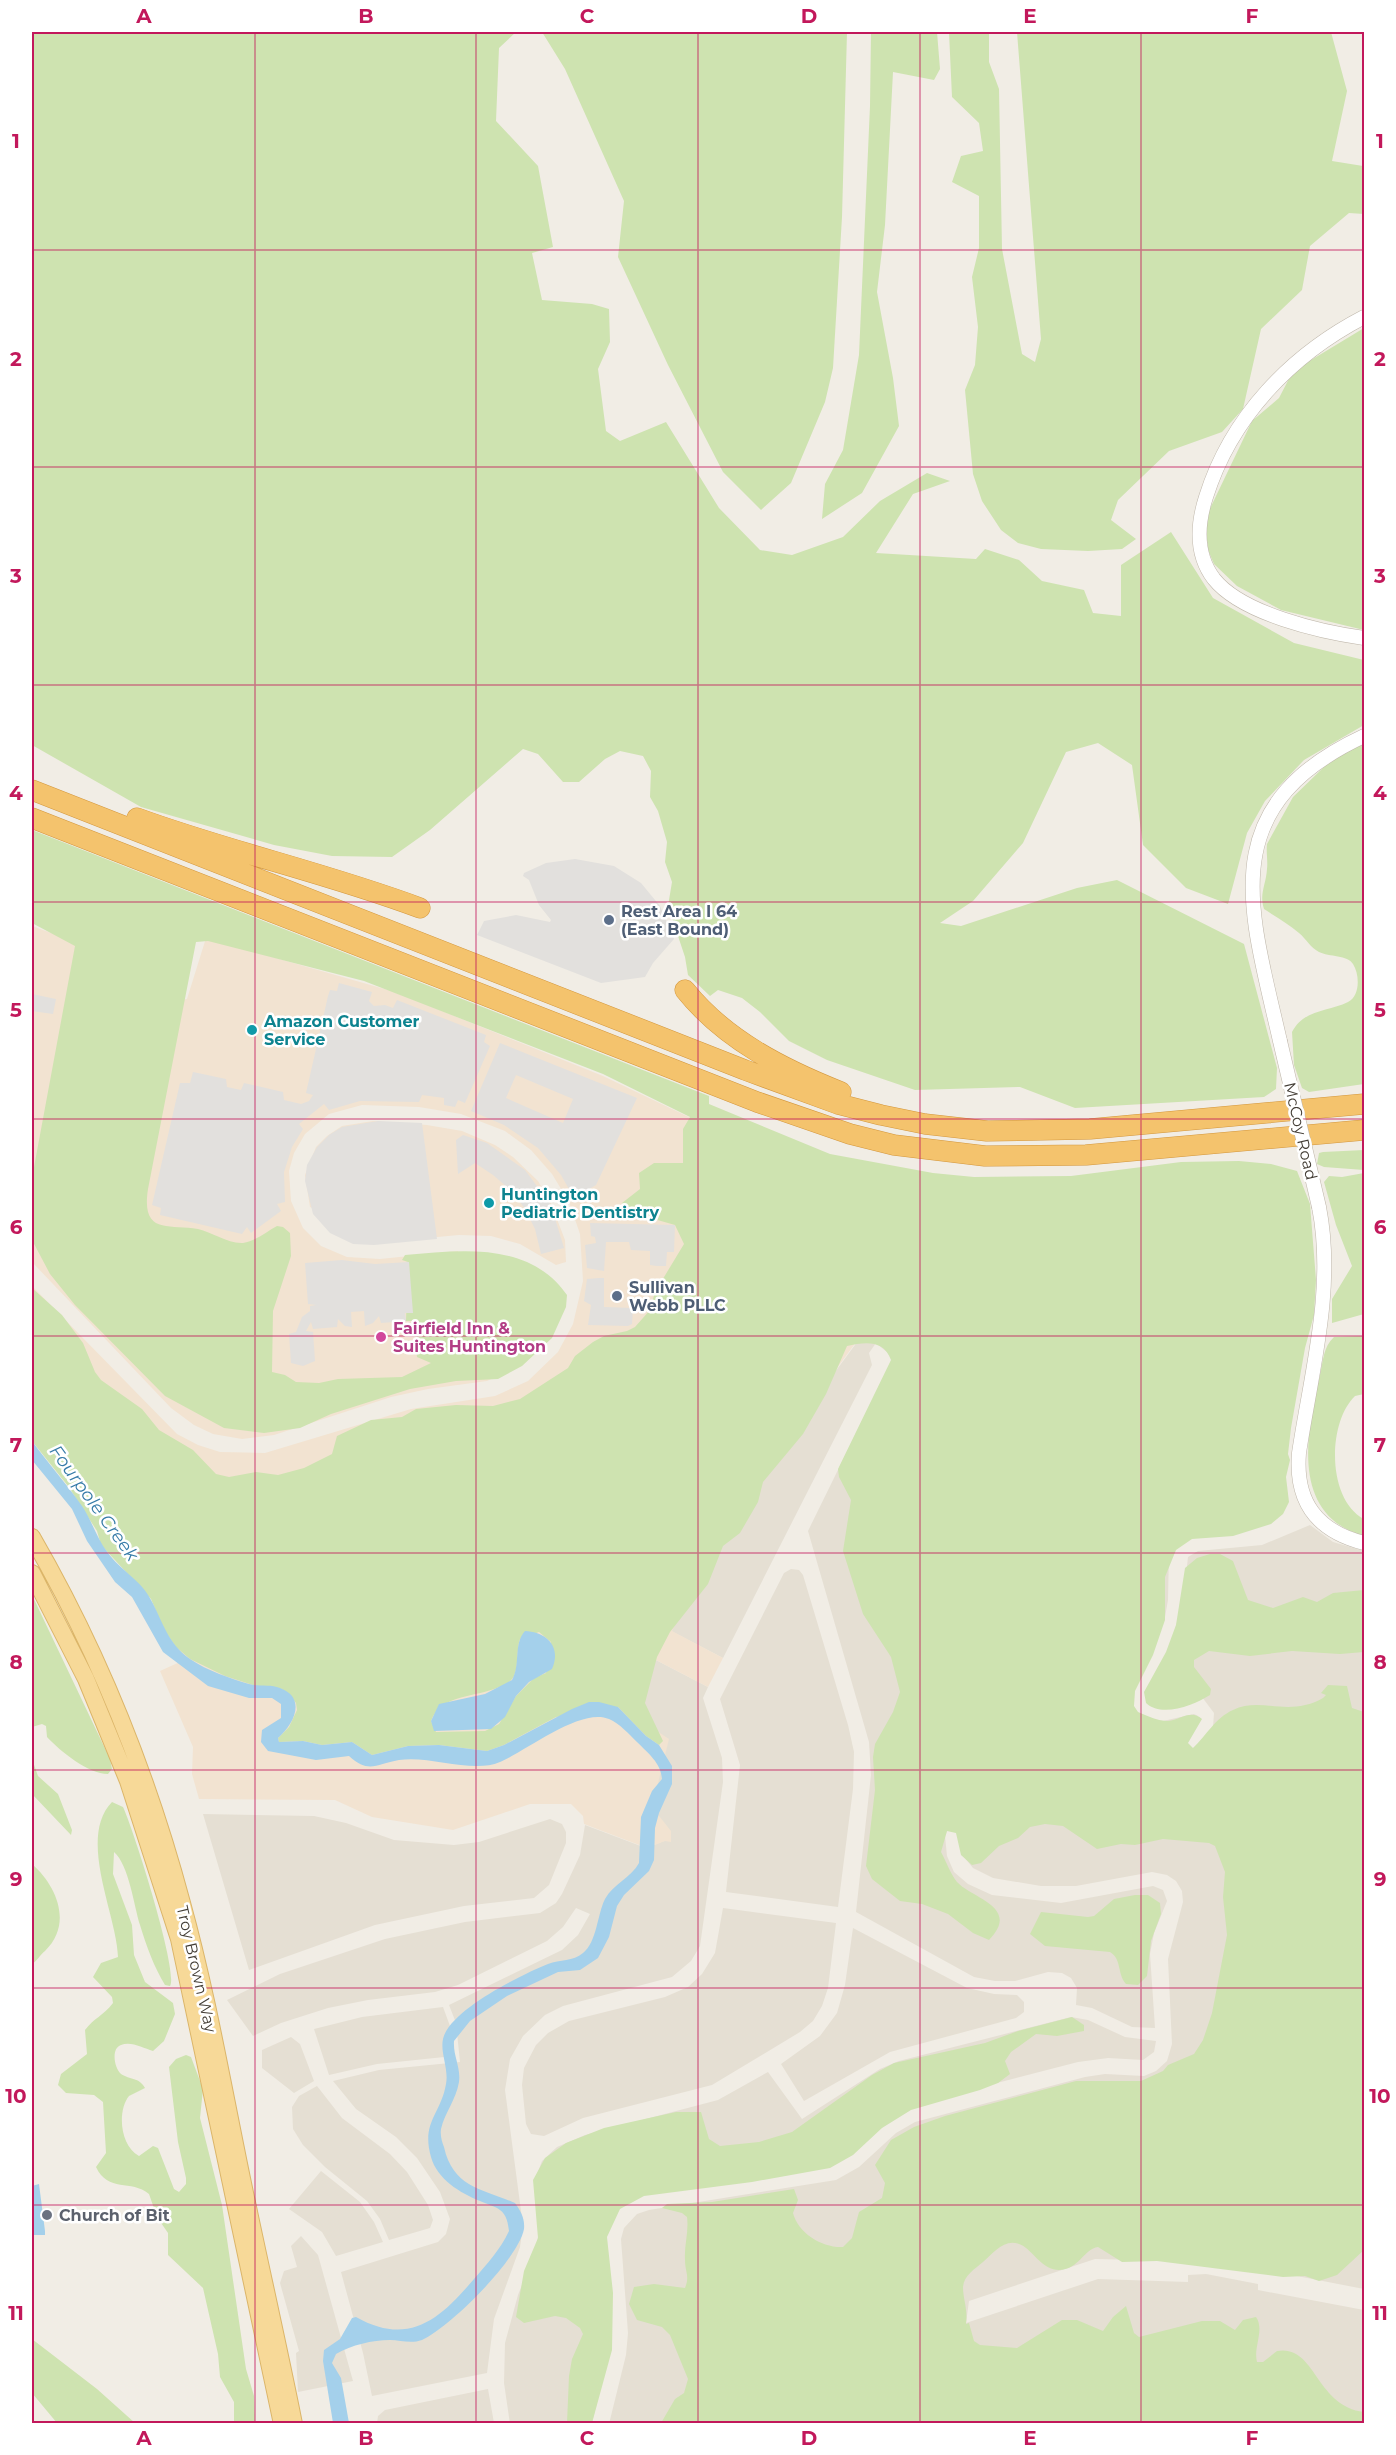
<svg xmlns="http://www.w3.org/2000/svg" width="1396" height="2455" viewBox="0 0 1396 2455" font-family="Montserrat,sans-serif">
<style>
.residential{fill:#e5dfd3}
.commercial{fill:#f2e3d1}
.green{fill:#cee3b0;fill-rule:evenodd}
.parking{fill:#e2e0dd;fill-rule:evenodd}
.water{fill:#a4d0eb}
.lines{fill:none;stroke-linecap:round;stroke-linejoin:round}
.minor-casing{stroke:#bfb7ab;stroke-width:15}
.major-casing{stroke:#dbb569;stroke-width:18}
.highway-casing{stroke:#d3973e;stroke-width:21}
.minor{stroke:#fff;stroke-width:14}
.major{stroke:#f7d998;stroke-width:16}
.highway{stroke:#f4c36d;stroke-width:20}
.minor-bridge-casing{stroke:#bfb7ab;stroke-width:15;stroke-linecap:butt}
.minor-bridge{stroke:#fff;stroke-width:14}
.grid{fill:none;stroke:#c2185b;stroke-width:1.5;stroke-opacity:0.55}
.service-dot{fill:#5c6f8a;stroke:#fff;stroke-width:2}
.culture-dot{fill:#0f9aa8;stroke:#fff;stroke-width:2}
.hotel-dot{fill:#d1479c;stroke:#fff;stroke-width:2}
.worship-dot{fill:#6b7280;stroke:#fff;stroke-width:2}
.labels{text-anchor:middle;stroke-width:5;stroke-linejoin:round;paint-order:stroke}
.service-label{font-size:16px;font-weight:bold;fill:#4e5e75;stroke:#fff;text-anchor:start}
.culture-label{font-size:16px;font-weight:bold;fill:#0d838f;stroke:#fff;text-anchor:start}
.street-label{font-size:16px;fill:#433d35;stroke:#fff}
.hotel-label{font-size:16px;font-weight:bold;fill:#b23c85;stroke:#fff;text-anchor:start}
.worship-label{font-size:16px;font-weight:bold;fill:#5b616d;stroke:#fff;text-anchor:start}
.water-label{font-size:18px;font-style:italic;fill:#367ba8;stroke:#fff}
.neatline{fill:none;stroke:#c2185b;stroke-width:2}
.grid-label{font-size:20px;text-anchor:middle;font-weight:bold;fill:#c2185b}
</style>
<rect width="100%" height="100%" fill="#f1ede5"/>
<path class="residential" d="M863 1334 1173 1356 1168 1600 1165 1617 1132 1690 1131 1702 1139 1716 1163 1721 1194 1714 1198 1716 1159 1741 1042 1595 945 1836 947 1856 954 1872 968 1884 992 1895 1061 1903 1153 1886 1163 1890 1167 1901 1154 1933 1150 1954 1155 2028 1132 2027 1092 2008 1076 2005 1077 1988 1071 1978 1062 1973 1048 1972 1015 1981H995L974 1977 856 1912 871 1775 869 1742 808 1531 886 1372 900 1363 876 1343 869 1353 872 1365 723 1658 669 1630 720 1528Z
M1310 1525 1333 1542 1364 1551V2289L1224 2262 1095 2259 969 2301 966 2323 1098 2279 1188 2282V2275L1206 2274 1258 2284V2290L1364 2310V2423L609 2424 626 2355 628 2333 621 2239 624 2228 637 2214 649 2210 836 2180 859 2167 896 2133 915 2122 1085 2077 1105 2074 1144 2076 1156 2071 1167 2061 1172 2044 1168 1959 1183 1902 1182 1891 1176 1881 1167 1875 1152 1872 1076 1886H1041L993 1878 973 1868 964 1857 1049 1680 1193 1749 1202 1741 1213 1727 1214 1713 1169 1653 1184 1595 1188 1557 1198 1551 1262 1545Z
M791 1569 799 1570 803 1575 848 1725 854 1752 853 1789 838 1907 726 1892 740 1765 720 1699 784 1573Z
M654 1659 708 1687 703 1698 722 1758 723 1782 700 1946 691 1961 672 1977 563 2006 545 2015 523 2036 510 2059 505 2090 523 2226 520 2247 494 2319 487 2373 372 2396 363 2353 341 2272 438 2242 446 2234 450 2219 440 2192 417 2158 396 2137 356 2109 333 2081 379 2070 460 2062 456 2023 449 2005 562 1950 578 1935 590 1914 576 1908 563 1927 547 1941 458 1985 435 1992 368 2000 328 2008 281 2023 253 2036 227 2000 280 1974 385 1939 465 1922 540 1913 556 1903 562 1894 580 1855 585 1825 646 1848 669 1839 652 1808 627 1711Z
M203 1814 314 1816 346 1823 394 1840 454 1845 479 1842 550 1819 562 1824 566 1832V1843L549 1885 534 1898 464 1906 375 1925 249 1970Z
M723 1908 836 1923 828 1988 822 2006 813 2021 800 2032 712 2085 583 2118 544 2136 531 2134 526 2124 522 2085 524 2068 536 2045 548 2033 569 2021 665 1997 688 1987 702 1974 715 1953Z
M853 1928 967 1988 994 1994 1017 1995 1024 2002V2012L1016 2018 890 2052 804 2101 781 2064 820 2036 837 2013 845 1985Z
M443 2007 450 2026 454 2056 377 2064 329 2075 314 2029 362 2017Z
M1071 2017 1088 2020 1125 2037 1156 2041 1154 2052 1143 2060 1108 2058 1078 2062 928 2101 633 2198 618 2210 606 2231 597 2402 592 2423 510 2424 504 2383 505 2343 518 2295 536 2250 539 2230 536 2177 542 2161 557 2147 585 2135 718 2100 768 2072 802 2119 880 2069 899 2061Z
M291 2037 300 2044 314 2081 294 2093 262 2068V2050Z
M317 2086 342 2118 390 2154 407 2172 428 2205 433 2220 430 2228 389 2240 380 2219 367 2201 325 2167 303 2145 293 2129 292 2107 299 2096Z
M321 2171 360 2202 374 2222 383 2242 336 2256 322 2232 289 2209Z
M301 2236 318 2255 353 2381 298 2392 296 2353 299 2351 280 2283 284 2271 297 2267 291 2246Z
M488 2389 494 2423H377L378 2416 385 2410Z"/>
<path class="commercial" d="M32 926 87 946 73 1010 187 999 206 938 395 992 603 1076 693 1119 684 1146 1311 1235 1314 1268 862 1334 720 1528 672 1631 723 1658 708 1687 654 1659 628 1712 669 1739 652 1807 671 1831V1842L665 1841 647 1848 584 1824 583 1816 571 1804H530L453 1830 372 1817 335 1800 199 1799 192 1774 193 1747 160 1671 182 1661 32 1354V1286L177 1434 198 1445 220 1452 265 1453 411 1409 495 1396 528 1381 558 1352 573 1324 583 1281 580 1234 569 1202 552 1174 531 1150 505 1131 461 1114 419 1107 362 1105 329 1114 305 1134 294 1153 289 1171 291 1201 303 1228 321 1246 347 1257 380 1259 458 1251 521 1365 487 1381 428 1389 391 1397 274 1435 242 1439 213 1434 194 1425 171 1408 32 1262Z
M373 1121 427 1125 462 1131 495 1145 513 1157 538 1181 550 1201 565 1240 566 1262 556 1265 520 1244 491 1236 459 1235 383 1242 310 1207 305 1175 316 1147 327 1136 342 1126Z"/>
<path class="green" d="M32 32H516L499 48 496 121 538 166 553 247 532 253 542 300 592 304 609 309 610 342 598 369 606 431 620 441 666 422 719 508 760 550 792 555 843 537 880 501 927 473 950 481 913 494 876 553 976 559 985 549 1019 560 1042 581 1084 590 1093 613 1121 616V565L1171 532 1213 598 1294 643 1364 660V725L1304 760 1265 801 1247 833 1228 904 1186 888 1143 845 1132 765 1098 743 1066 752 1023 843 973 901 940 923 961 926 1077 888 1117 880 1244 944 1277 1068 1276 1089 1264 1097 1075 1108 1020 1087 915 1090 827 1060 789 1041 760 1012 742 998 718 990 710 996 688 975 685 957 668 906 672 882 665 862 667 842 658 811 650 797 651 771 643 756 620 751 605 759 579 782H563L538 754 523 749 430 830 392 857 332 856 274 845 141 807 32 745Z
M542 32H847L842 217 833 368 825 402 791 483 761 510 723 472 668 365 618 257 624 201 565 69Z
M871 32H937L940 69 934 80 893 72 885 225 877 292 893 378 899 426 862 493 822 519 825 484 843 450 859 355 870 106Z
M949 32H989V62L999 89 1002 249 1022 354 1035 362 1041 339 1017 32H1331L1347 91 1332 161 1363 166 1364 168V214L1349 213 1310 246 1302 290 1261 329 1243 409 1222 432 1169 451 1118 500 1111 520 1136 539 1122 549 1088 551 1041 549 1018 543 1001 530 982 501 973 474 965 390 975 365 978 327 972 277 979 248V196L952 182 961 156 983 151 979 123 952 97Z
M1364 328V630L1281 610 1237 586 1214 564 1208 550 1205 519 1252 421 1279 398 1293 371Z
M1364 740V1084L1309 1092 1302 1088 1294 1065 1292 1032C1304 1009 1328 1012 1348 1002 1360 996 1360 975 1353 964 1348 955 1329 957 1319 952 1310 947 1307 940 1299 933 1289 924 1276 917 1264 909 1259 894 1266 885 1267 869 1268 860 1266 853 1267 844L1293 797 1325 766Z
M32 830 709 1096V1104L830 1154 933 1173 974 1177 1071 1176 1181 1162 1239 1161 1271 1164 1297 1171 1310 1204 1316 1280 1314 1315 1305 1348 1291 1428 1288 1454 1290 1460 1286 1477 1289 1502 1283 1514 1271 1524 1233 1536 1192 1539 1176 1550 1165 1577V1620L1153 1655 1135 1691 1134 1706 1138 1712C1147 1716 1158 1721 1168 1721 1180 1720 1191 1709 1202 1719L1188 1743 1193 1748C1207 1735 1215 1718 1233 1710 1261 1696 1288 1718 1323 1698L1326 1695 1321 1693 1328 1685 1347 1686 1352 1708 1364 1712V2250L1337 2275 1319 2281 1305 2276 1283 2277 1157 2261 1122 2262 1098 2247C1084 2249 1079 2269 1060 2270 1045 2271 1035 2255 1026 2248 1008 2234 995 2251 983 2262 975 2269 964 2275 963 2287 963 2299 968 2309 966 2324L969 2323 974 2341 980 2345 1017 2348 1062 2320H1077L1103 2331 1113 2317 1126 2306 1134 2333 1139 2337 1202 2321H1220L1235 2330 1243 2320 1256 2317C1265 2330 1253 2347 1257 2362H1263L1277 2351C1316 2344 1315 2406 1364 2412V2423H661L675 2399 684 2393 688 2379 670 2335 662 2327 637 2320 629 2304 634 2287 654 2284 685 2288C690 2276 685 2272 685 2260 684 2245 689 2232 687 2217L682 2213 662 2208 667 2204 712 2202 794 2189 798 2200 793 2213C798 2233 822 2248 843 2247L852 2238 859 2212 882 2198 885 2183 875 2165 891 2140 914 2127 945 2116 1076 2081H1141L1163 2071 1168 2065 1194 2054 1203 2040 1212 2013 1227 1935 1223 1897 1225 1872 1215 1846 1209 1843 1163 1839 1135 1845 1121 1844 1097 1849 1063 1826 1045 1824 1030 1827 1018 1838 999 1846 981 1863 972 1865 961 1855 956 1833 947 1831 941 1852C946 1861 950 1873 957 1882 973 1899 1021 1907 989 1940L973 1933 948 1914 922 1904 900 1901 872 1879 866 1866 875 1790 873 1757 875 1744 893 1712 900 1692 891 1657 863 1614 843 1551 851 1500 839 1477 838 1469 891 1360C884 1339 864 1342 847 1346L826 1394 803 1434 763 1482 758 1502 740 1533 723 1546 708 1584 670 1632 657 1657 645 1703 663 1741 659 1745 646 1736 618 1707 556 1717 504 1745 487 1751 439 1745 408 1746 372 1755 352 1742 322 1745 303 1741 279 1742 278 1738 289 1727 297 1710 296 1703 289 1694 282 1689 256 1686 225 1676 190 1659 176 1647 164 1630 151 1599 101 1545 97 1531 68 1486 32 1441V1288L62 1315 83 1343 95 1372 101 1380 142 1409 159 1430 193 1450 216 1474 229 1477 256 1472 278 1475 304 1468 332 1454 337 1436 371 1420 402 1417 416 1409 456 1405 493 1406 520 1399 568 1368 575 1356 593 1342 604 1336 627 1331 635 1327 650 1310 655 1292 684 1244 675 1225 626 1211 622 1203 640 1189 639 1173 654 1163H683V1129L690 1117 603 1074 364 981 208 941 196 942 148 1189C141 1235 168 1224 198 1229 212 1232 228 1244 243 1243 256 1241 266 1232 277 1226L283 1227 290 1233 291 1256 273 1311 272 1372 285 1375 296 1382 319 1383 338 1379 402 1377 431 1363 417 1357 413 1321H406L408 1262 402 1260 405 1255C462 1250 529 1241 567 1295L566 1307 552 1338 522 1366 498 1379 456 1381 410 1389 331 1414 300 1428 264 1433 224 1428 165 1396 75 1305 50 1274 32 1240V1178L75 946 32 923ZM539 1632 551 1642 546 1673 534 1678 516 1696 499 1724 485 1731 436 1732 431 1721C441 1694 474 1698 499 1687 505 1685 511 1682 514 1676 519 1665 516 1651 520 1639Z
M1364 1150V1170L1324 1167 1317 1164 1319 1153 1323 1152Z
M1364 1173V1314L1332 1323V1299L1352 1266 1336 1225 1324 1182 1329 1176 1342 1177Z
M1364 1336V1394L1355 1396C1327 1423 1327 1500 1364 1519V1536C1290 1515 1306 1434 1320 1375 1323 1362 1323 1347 1334 1337Z
M1210 1554H1220L1233 1561 1248 1600 1273 1608 1303 1597 1317 1602 1333 1593 1364 1590V1652L1340 1654 1292 1651 1250 1656 1209 1651 1194 1660V1667L1211 1689 1210 1695C1194 1705 1162 1718 1146 1703L1144 1692 1166 1652 1176 1625 1185 1568 1197 1558Z
M32 1595 110 1759 112 1769 108 1774C88 1774 60 1751 47 1737L46 1726 42 1724 32 1727Z
M32 1759 38 1776 58 1794 72 1830 71 1835 32 1794Z
M112 1802 123 1807C133 1828 179 1972 170 1986L165 1985C154 1967 146 1945 140 1925 134 1906 129 1865 114 1852L113 1874 132 1925 134 1955 145 1982 173 2003 175 2014 164 2041 153 2051C143 2048 131 2041 121 2045 111 2048 114 2068 121 2074 130 2080 139 2077 145 2088L129 2096C117 2111 120 2146 139 2156L153 2146 158 2148 174 2189 179 2192 186 2184V2178L178 2142 169 2067 176 2059 186 2055 191 2057 203 2089 200 2118 222 2205 246 2369 254 2396 255 2423H234V2402L220 2377 218 2354 203 2288 168 2255V2233L157 2217 149 2194C131 2179 108 2193 96 2167L106 2153 103 2102 94 2095 66 2093 58 2085 61 2074 87 2054 85 2030C94 2018 103 2016 113 2003L112 1997 93 1977 101 1963 118 1957C117 1915 77 1838 112 1802Z
M32 1864C57 1886 73 1924 45 1951 40 1955 37 1961 32 1964Z
M1135 1895H1148L1160 1903 1161 1914 1151 1941 1147 1976 1138 1985 1126 1984C1117 1974 1122 1959 1110 1952L1045 1946 1030 1934 1041 1912 1088 1917 1094 1916 1114 1899Z
M1072 2017 1084 2025V2031L1057 2036 1036 2034 1011 2052 1005 2061 1010 2074 998 2083 980 2090 911 2110 882 2128 853 2155 830 2168 752 2182 644 2196 620 2209 607 2237 613 2293 612 2350 592 2423H567L569 2376 572 2359 583 2334 580 2328 566 2318 555 2316 524 2323 516 2317 524 2271 538 2238 533 2180 545 2158 566 2143 604 2128 676 2112H701L709 2139 720 2146 759 2142 792 2132 872 2075 894 2063 985 2043 1018 2031Z
M32 2339 97 2389 135 2423H57L32 2393Z"/>
<path class="parking" d="M575 859 614 866 641 883 660 906 674 939 653 963 645 977 601 983 477 935 484 921 516 915 550 922 551 920 539 905 529 880 523 876 524 873 546 863Z
M339 983 372 992 369 1001 374 1006 385 1005 393 1008 397 1000 486 1035 484 1042 490 1046 465 1103 458 1100 455 1107 444 1105V1098L422 1095 419 1102 360 1101 329 1110 324 1104 299 1124 303 1129 292 1147 284 1172 285 1202 277 1204 281 1211 251 1233 247 1227 242 1234 160 1215 161 1208 152 1205 180 1083H190L193 1072 226 1079 227 1087 241 1090 244 1083 283 1092 284 1100 301 1104 309 1101 313 1095 306 1093 328 996 330 990 337 991Z
M32 994 56 999 53 1014 32 1011Z
M500 1043 637 1098 596 1185 574 1198 561 1175 538 1148 504 1125 471 1111ZM516 1075 573 1099 563 1123 506 1098Z
M378 1121 422 1123 437 1239 374 1245 353 1244 330 1233 313 1214 305 1181 307 1165 317 1147 329 1135 342 1127Z
M463 1135 487 1143 525 1170 551 1205 564 1248 541 1254 535 1229 525 1209 513 1192 493 1175 475 1163 458 1174 456 1140Z
M590 1223 675 1225 674 1252H667L666 1266H657L650 1265V1251L631 1250 629 1242H606L604 1271 587 1268 585 1245 596 1243 595 1237 591 1236Z
M342 1260 375 1264 409 1262 413 1313H405L406 1321 381 1323 379 1316 373 1323 365 1326 364 1311 351 1312 352 1327 345 1326 338 1319 337 1327 313 1329 311 1322 306 1331 313 1332 315 1361 303 1366 291 1363 289 1334 296 1332 302 1317 310 1311V1306L316 1305 308 1304 305 1263Z
M599 1278H604V1307L633 1308 632 1324 628 1326 588 1325 591 1305 584 1301 587 1279Z"/>
<path class="water" d="M32 1441C48 1463 66 1483 82 1506 92 1521 97 1539 108 1553 120 1570 142 1581 151 1600 163 1622 168 1644 190 1659 208 1671 229 1678 249 1684 259 1687 270 1684 280 1688 307 1698 294 1724 278 1738L279 1742 303 1741 322 1745 352 1742 372 1755 408 1746 439 1745 487 1751 504 1745 572 1709 589 1702H599L618 1707 646 1736 659 1745 672 1766V1784L659 1813 655 1828 654 1860 649 1871 624 1895 617 1906 609 1937 598 1958 580 1970 558 1972 507 1996 470 2021 454 2041C453 2056 461 2067 459 2082 456 2100 445 2112 441 2129 440 2135 442 2142 444 2147 453 2188 483 2189 515 2203 521 2211 525 2219 524 2229 518 2260 450 2327 422 2340 411 2344 400 2340 390 2340 372 2340 352 2345 336 2354L332 2363 341 2378 349 2423H333L323 2361 324 2350 340 2339 352 2318 356 2317C409 2347 440 2319 474 2279 487 2264 500 2250 509 2231 508 2224 507 2215 500 2210 495 2206 486 2204 480 2201 460 2193 437 2179 431 2157 421 2122 441 2114 446 2084 449 2069 440 2053 443 2039 449 2010 523 1974 548 1964 560 1959 573 1962 583 1953 597 1942 597 1915 605 1899 613 1884 631 1878 639 1863L641 1817 652 1791 662 1779C661 1763 648 1753 637 1742 629 1734 620 1724 609 1719 581 1707 526 1751 500 1762 472 1774 430 1755 399 1760 376 1764 369 1774 349 1756L316 1760 268 1751 261 1742 262 1730 281 1718V1704L272 1698H249L208 1686 163 1652 132 1597 115 1582 87 1541 72 1509 32 1460Z
M525 1631C546 1632 562 1646 552 1669L529 1682 516 1696 505 1717 491 1729 434 1731 431 1721 439 1704 485 1694 512 1680C521 1664 513 1644 525 1631Z
M39 2184 45 2231V2235H32V2186Z"/>
<g class="lines">
<g class="minor-casing">
<path id="minor" d="M1364 317C1291 355 1231 417 1206 497 1197 525 1195 554 1214 579 1242 614 1321 632 1364 638
M1280 1041C1250 909 1212 807 1364 736
M1319 1207C1335 1288 1311 1373 1299 1453 1295 1502 1317 1531 1364 1543"/>
</g>
<g class="major-casing">
<path id="major" d="M32 1537C98 1651 148 1776 182 1903 205 1986 220 2070 237 2154 255 2244 276 2333 294 2424
M32 1573 86 1679 128 1781 179 1939 282 2424"/>
</g>
<g class="highway-casing">
<path id="highway" d="M32 790 745 1070 838 1104 881 1115 925 1124 987 1131 1090 1129 1364 1104
M32 818 757 1102 850 1134 894 1145 985 1156 1086 1155 1364 1130
M137 818C230 852 327 873 420 908
M685 990C725 1040 783 1069 841 1092"/>
</g>
<use href="#minor" class="minor"/>
<use href="#major" class="major"/>
<use href="#highway" class="highway"/>
<g class="minor-bridge-casing">
<path id="minor-bridge" d="M1280 1041 1319 1207"/>
</g>
<use href="#minor-bridge" class="minor-bridge"/>
</g>
<path class="grid" d="M255 32V2424M476 32V2424M698 32V2424M920 32V2424M1141 32V2424M32 250H1364M32 467H1364M32 685H1364M32 902H1364M32 1119H1364M32 1336H1364M32 1553H1364M32 1770H1364M32 1988H1364M32 2205H1364"/>
<g class="service-dot">
<circle cx="609" cy="920" r="6"/>
<circle cx="617" cy="1296" r="6"/>
</g>
<g class="culture-dot">
<circle cx="252" cy="1030" r="6"/>
<circle cx="489" cy="1203" r="6"/>
</g>
<circle class="hotel-dot" cx="381" cy="1337" r="6"/>
<circle class="worship-dot" cx="47" cy="2215" r="6"/>
<g class="labels">
<g class="service-label">
<text x="621" y="917">Rest Area I 64<tspan x="621" dy="18">(East Bound)</tspan></text>
<text x="629" y="1293">Sullivan<tspan x="629" dy="18">Webb PLLC</tspan></text>
</g>
<g class="culture-label">
<text x="264" y="1027">Amazon Customer<tspan x="264" dy="18">Service</tspan></text>
<text x="501" y="1200">Huntington<tspan x="501" dy="18">Pediatric Dentistry</tspan></text>
</g>
<g class="street-label">
<text transform="translate(1301 1131) rotate(77)" y="6">McCoy Road</text>
<text transform="translate(197 1969) rotate(77)" y="6">Troy Brown Way</text>
</g>
<g class="hotel-label">
<text x="393" y="1334">Fairfield Inn &amp;<tspan x="393" dy="18">Suites Huntington</tspan></text>
</g>
<g class="worship-label">
<text x="59" y="2221">Church of Bit</text>
</g>
<g class="water-label">
<text transform="translate(94 1503) rotate(54)" y="6">Fourpole Creek</text>
</g>
</g>
<rect width="1396" height="2455" fill="none" stroke="#ffffff" stroke-width="66"/>
<rect x="33" y="33" width="1330" height="2389" class="neatline"/>
<g class="grid-label">
<text x="144" y="23">A</text>
<text x="366" y="23">B</text>
<text x="587" y="23">C</text>
<text x="809" y="23">D</text>
<text x="1030" y="23">E</text>
<text x="1252" y="23">F</text>
<text x="16" y="148">1</text>
<text x="1380" y="148">1</text>
<text x="16" y="366">2</text>
<text x="1380" y="366">2</text>
<text x="16" y="583">3</text>
<text x="1380" y="583">3</text>
<text x="16" y="800">4</text>
<text x="1380" y="800">4</text>
<text x="16" y="1017">5</text>
<text x="1380" y="1017">5</text>
<text x="16" y="1234">6</text>
<text x="1380" y="1234">6</text>
<text x="16" y="1452">7</text>
<text x="1380" y="1452">7</text>
<text x="16" y="1669">8</text>
<text x="1380" y="1669">8</text>
<text x="16" y="1886">9</text>
<text x="1380" y="1886">9</text>
<text x="16" y="2103">10</text>
<text x="1380" y="2103">10</text>
<text x="16" y="2320">11</text>
<text x="1380" y="2320">11</text>
<text x="144" y="2445">A</text>
<text x="366" y="2445">B</text>
<text x="587" y="2445">C</text>
<text x="809" y="2445">D</text>
<text x="1030" y="2445">E</text>
<text x="1252" y="2445">F</text>
</g>
</svg>
